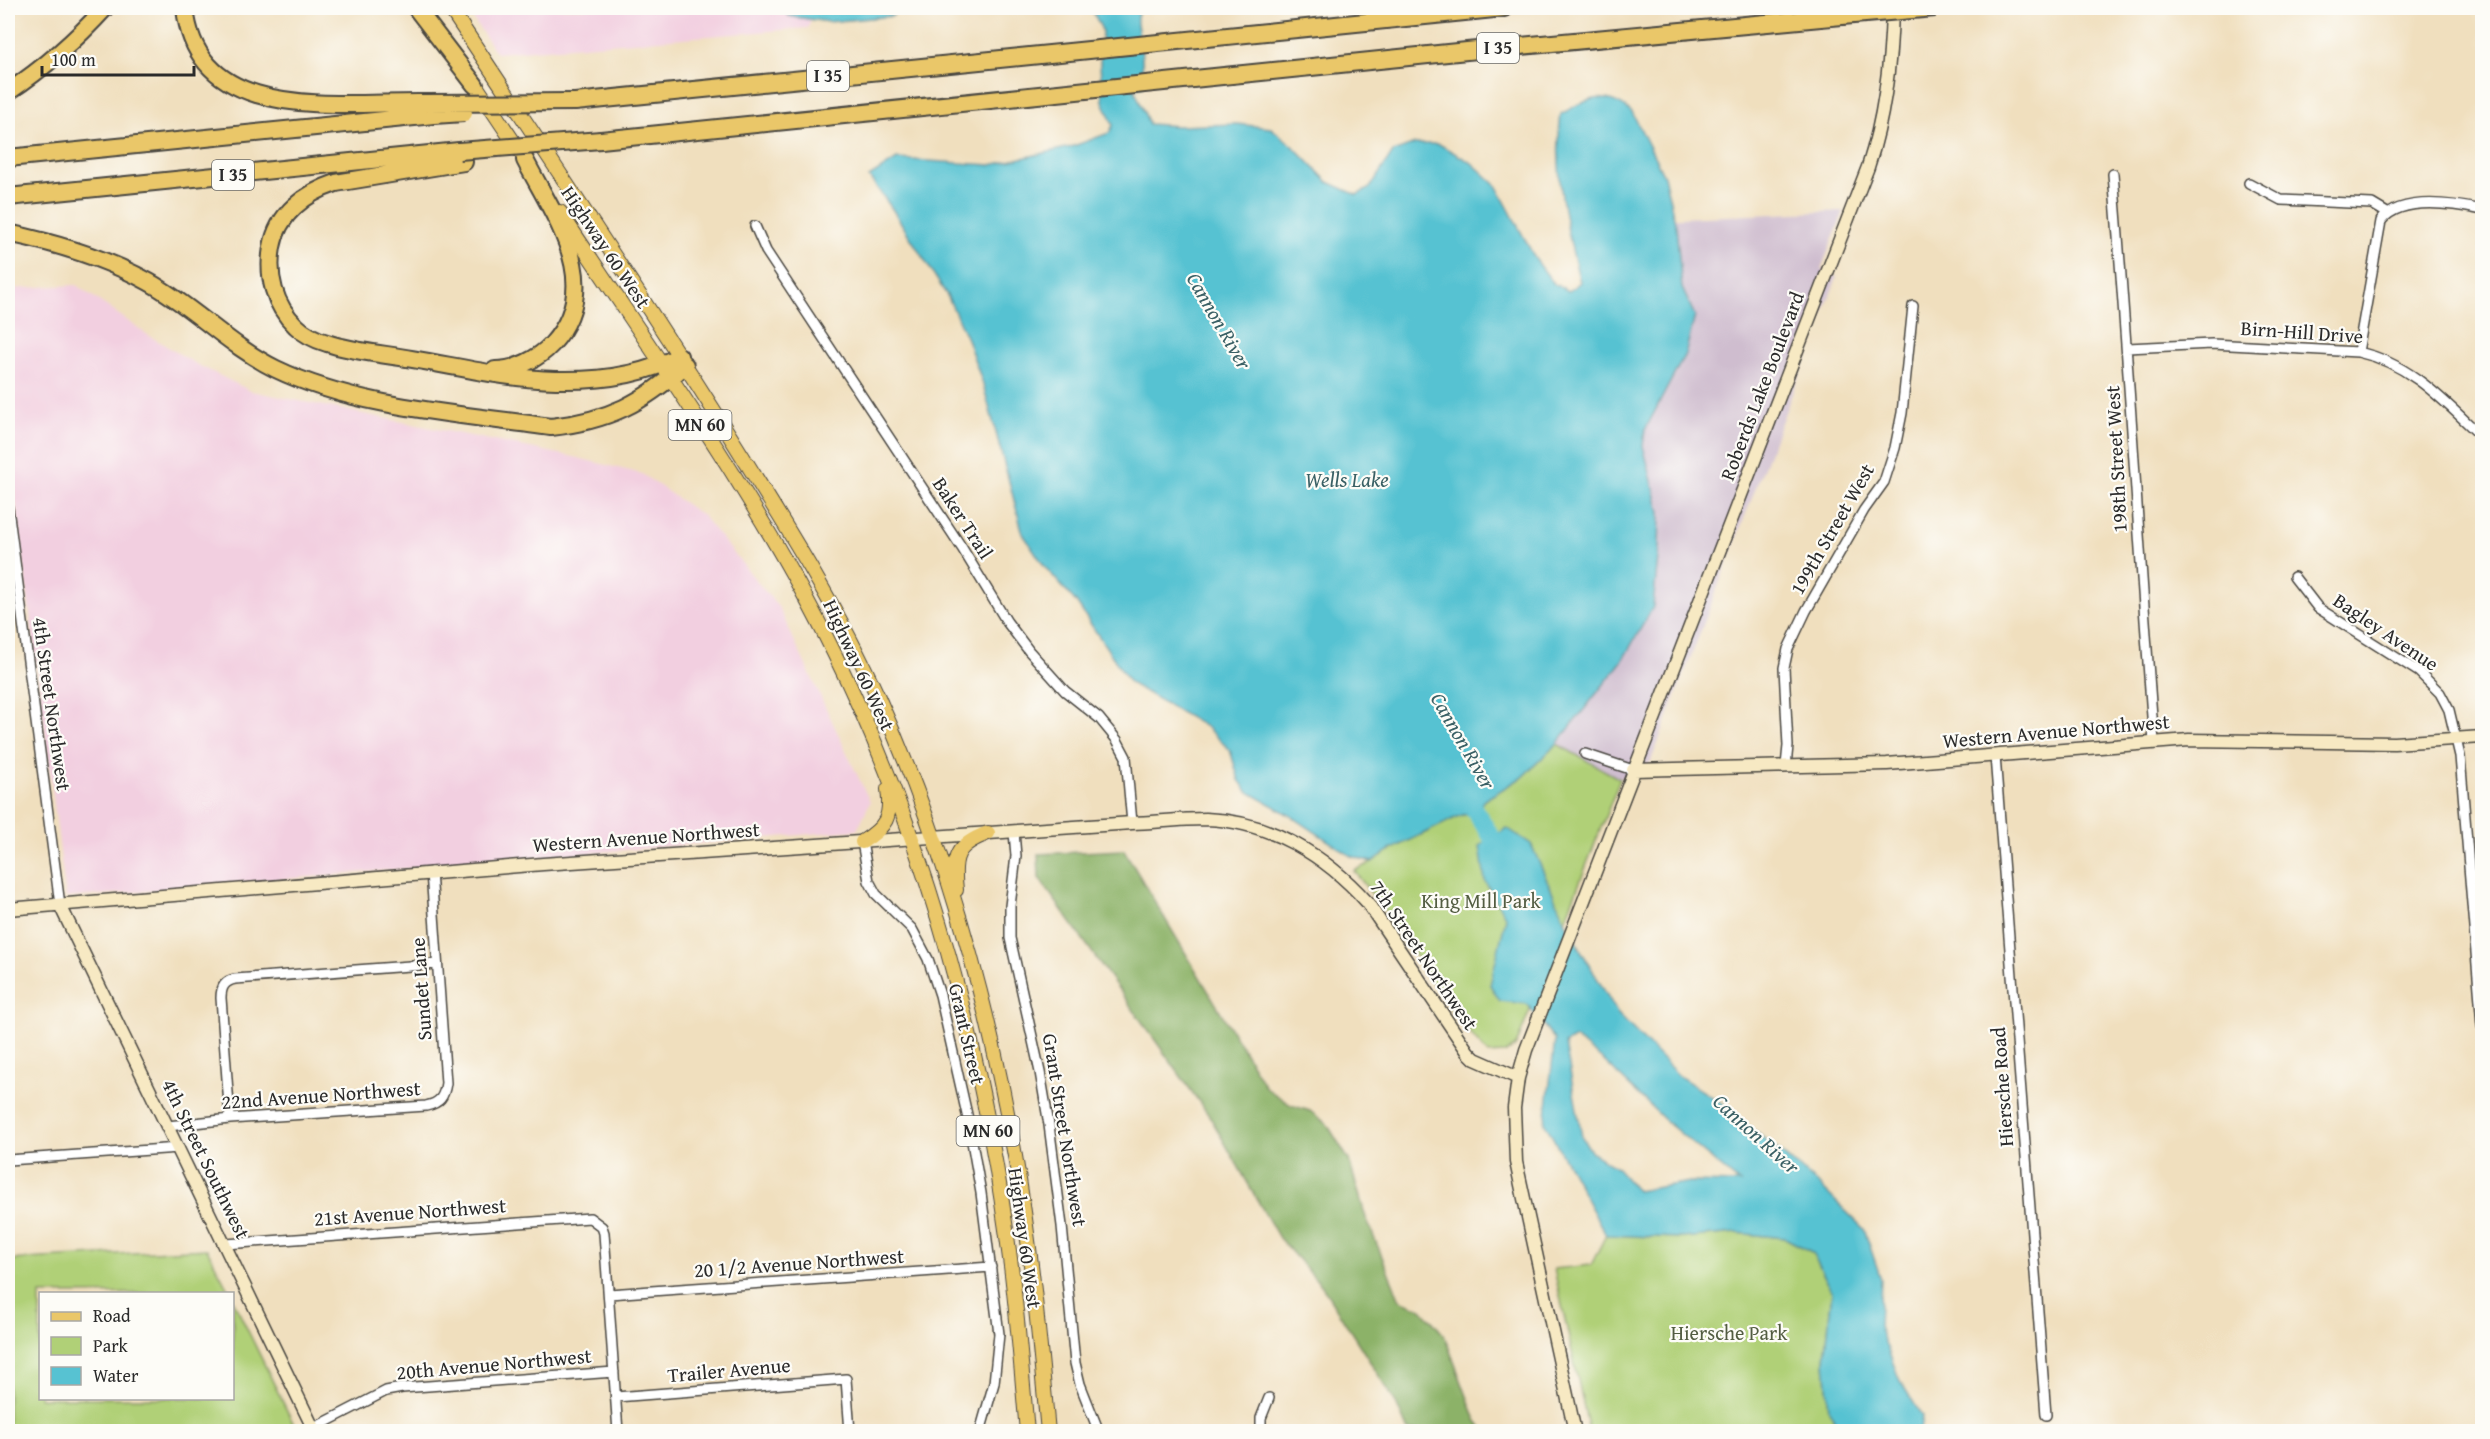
<svg xmlns="http://www.w3.org/2000/svg" width="2490" height="1439" viewBox="0 0 2490 1439" font-family="'Gentium Book Plus',serif">
<style>
.built{fill:#f2cfe0}
.industrial{fill:#cfbdcf}
.green{fill:#b0d077;stroke:#6e7e51;stroke-width:1.5}
.forest{fill:#8cb268;stroke:#5c6e4a;stroke-width:1.5}
.water{fill:#57c2d2;stroke:#41767e;stroke-width:1.5;fill-rule:evenodd}
.lines{fill:none;stroke-linecap:round;stroke-linejoin:round}
.river{stroke:#57c2d2;stroke-width:18}
.street-casing{stroke:#494641;stroke-width:12}
.secondary-casing{stroke:#494641;stroke-width:15}
.primary-casing{stroke:#494641;stroke-width:16}
.highway-casing{stroke:#494641;stroke-width:20}
.street{stroke:#fff;stroke-width:9}
.secondary{stroke:#f7e9c3;stroke-width:12}
.primary{stroke:#eac769;stroke-width:14}
.highway{stroke:#eac769;stroke-width:16}
.highway-bridge-casing{stroke:#494641;stroke-width:20;stroke-linecap:butt}
.highway-bridge{stroke:#eac769;stroke-width:16}
.labels{text-anchor:middle;stroke-width:4.5;stroke-linejoin:round;paint-order:stroke}
.shield{fill:#fdfcf7;stroke:#6a6a68;stroke-width:1.5}
.shield-label{font-size:18px;font-weight:bold;fill:#2b2b2b}
.street-label{font-size:20px;fill:#2b2b2b;stroke:#fdfcf7}
.park-label{font-size:20px;fill:#535d42;stroke:#fdfcf7}
.water-label{font-size:21px;font-style:italic;fill:#3a6065;stroke:#fdfcf7}
</style>
<rect width="100%" height="100%" fill="#fdfcf7"/>
<filter id="ink" filterUnits="userSpaceOnUse"><feTurbulence type="fractalNoise" baseFrequency=".0167" numOctaves="2"/><feDisplacementMap in="SourceGraphic" scale="12" xChannelSelector="R" yChannelSelector="G"/><feConvolveMatrix kernelMatrix="1 2 1 2 8 2 1 2 1" color-interpolation-filters="sRGB"/></filter>
<filter id="wash" filterUnits="userSpaceOnUse"><feTurbulence type="fractalNoise" baseFrequency=".008" numOctaves="4" result="noise"/><feDisplacementMap in="SourceGraphic" scale="24" xChannelSelector="R" yChannelSelector="G"/><feGaussianBlur stdDeviation="1.35" result="paint"/><feColorMatrix in="noise" values="0 0 0 0 0 0 0 0 0 0 0 0 0 0 0 0 0 1.4 0 .05"/><feComposite in="paint" operator="in"/></filter>
<g filter="url(#wash)">
<rect width="100%" height="100%" fill="#f0dfbe"/>
<path class="built" d="M466 8H815L808 28 496 53Z
M76 285 148 335 196 364 251 391 574 457 642 474 703 516 779 608 870 802 857 830 66 898 8 440V289Z"/>
<path class="industrial" d="M1844 211 1821 269 1837 277 1650 763 1620 779 1557 744 1657 219Z"/>
<path class="green" d="M1557 744 1620 779 1516 1046 1505 1053 1488 1054 1463 1025 1434 985 1399 929 1354 871 1372 862 1388 851 1459 816 1475 812 1484 800 1521 778Z
M1737 1233 1785 1238 1812 1252 1832 1291 1825 1361 1829 1410 1840 1431H1798L1797 1428 1792 1432 1589 1431 1554 1269 1591 1265 1606 1235 1681 1238Z
M207 1249 230 1293 40 1294V1398H232L233 1300 297 1431H8V1260Z"/>
<path class="forest" d="M1124 850 1266 1088 1291 1105 1310 1111 1327 1124 1349 1160 1366 1218 1400 1300 1422 1309 1444 1335 1476 1420 1485 1431H1408L1395 1401 1322 1286 1279 1238 1210 1117 1039 878 1038 854Z"/>
<path class="water" d="M782 8H894L895 10 893 16 828 22 789 16Z
M1030 8H1141C1132 19 1140 33 1141 46 1143 59 1142 73 1143 86L1134 88 1149 124 1179 126 1237 124 1271 128 1291 144 1328 182 1357 195 1370 188 1393 152 1415 144H1439L1472 163 1496 185 1536 260 1554 284 1569 291 1580 282C1566 228 1553 170 1561 114 1589 98 1604 90 1632 112L1664 176 1676 226 1682 288 1695 316 1685 354 1645 430 1643 446 1660 512 1659 547 1653 607 1622 661 1557 744 1521 778 1484 800 1475 812 1459 816 1388 851 1372 862 1351 856 1291 816 1247 791 1239 780 1230 750 1206 727 1130 683 1076 602 1045 567 1023 534 983 384 967 339 948 297 891 207 869 177 897 159 991 165 1071 147 1109 133 1113 125 1103 101 1100 65 1102 30 1092 10Z
M1507 828 1531 844 1569 930 1618 1014 1679 1076 1720 1102 1816 1182 1864 1229 1881 1279 1879 1327 1900 1381 1922 1416 1920 1431H1840L1829 1410 1825 1361 1832 1291 1812 1252 1785 1238 1737 1233 1681 1238 1606 1235 1545 1123 1555 1040 1527 1004 1500 1001 1490 985 1506 918 1485 881 1480 846ZM1575 1038 1604 1061 1668 1123 1740 1183 1690 1182 1637 1191 1617 1168 1592 1153 1582 1137 1565 1044Z"/>
<g class="lines">
<path class="river" d="M1463 792 1493 839 1502 862"/>
</g>
</g>
<g filter="url(#ink)">
<g class="lines">
<g class="street-casing">
<path id="street" d="M2113 174C2129 364 2139 553 2154 742
M2249 183 2281 200 2372 204 2387 213
M755 226 766 251 962 548 1007 622 1029 651 1065 691 1099 718 1117 740 1126 757 1132 823
M2127 348 2212 344 2358 352C2410 363 2445 402 2482 437
M2358 352 2381 221C2401 195 2454 204 2482 210
M8 508 60 905
M2294 577 2318 608 2419 672 2440 693 2449 710 2460 756 2482 1026
M1585 754 1633 770
M1995 756 2046 1415
M1786 766 1788 746 1784 668 1788 649 1806 611 1864 510 1884 482 1895 448 1902 413 1913 306
M1014 832 1016 856 1010 906V938L1040 1072 1049 1125 1062 1226 1075 1363 1080 1384 1099 1432
M862 842 869 881 876 894 912 929 928 959 940 995 968 1119 981 1193 999 1334 994 1383 980 1432
M230 1119 221 998C221 988 224 981 235 979L437 964
M168 1126 230 1119 426 1106C440 1103 444 1097 446 1083L431 872
M8 1160 179 1148
M226 1244 590 1218 602 1227 604 1233 618 1432
M609 1294 991 1267
M616 1397 846 1379 850 1432
M314 1428 386 1391 402 1388 614 1372
M1261 1432V1418L1269 1398"/>
</g>
<g class="secondary-casing">
<path id="secondary" d="M1633 770 1887 764 2189 740 2394 743 2482 737
M60 905 315 1432
M8 909 543 864 1132 823C1156 822 1182 819 1206 819 1270 821 1326 856 1367 902L1468 1052 1475 1059 1518 1078
M1575 1432 1516 1162 1514 1108 1518 1078 1526 1050 1868 167C1885 115 1891 62 1892 8"/>
</g>
<g class="primary-casing">
<path id="primary" d="M450 8C540 144 631 279 718 417 775 509 834 599 878 697 951 860 998 1036 1024 1212 1035 1285 1041 1358 1048 1432
M470 77 521 153
M560 212C654 355 759 499 834 653 928 844 984 1055 1011 1266 1018 1321 1022 1376 1027 1432
M862 842C886 827 892 817 888 789
M956 890C952 856 956 845 988 833"/>
</g>
<g class="highway-casing">
<path id="highway" d="M185 8C197 127 343 101 427 103
M416 8 475 85
M8 92C44 68 76 40 105 8
M575 102 1504 8
M601 140 1467 51 1842 16
M8 158 434 115
M464 162 336 183C306 193 278 213 272 247 267 276 274 305 296 326 304 334 317 340 327 343 354 352 385 354 412 359 460 367 508 379 556 380 598 381 642 376 679 356
M8 197 459 151
M8 233C55 243 106 258 149 282 194 307 229 346 276 369 357 408 462 414 551 427 608 421 643 403 685 365
M495 370C516 370 538 359 552 344 606 284 554 217 525 160"/>
</g>
<use href="#street" class="street"/>
<use href="#secondary" class="secondary"/>
<use href="#primary" class="primary"/>
<use href="#highway" class="highway"/>
<g class="highway-bridge-casing">
<path id="highway-bridge" d="M1842 16 1935 8
M427 103 575 102
M434 115 464 113
M459 151 601 140"/>
</g>
<use href="#highway-bridge" class="highway-bridge"/>
</g>
</g>
<g class="labels">
<g class="shield">
<rect x="1477" y="33" width="42" height="30" rx="4.5"/>
<rect x="807" y="61" width="42" height="30" rx="4.5"/>
<rect x="212" y="160" width="42" height="30" rx="4.5"/>
<rect x="668.5" y="410" width="63" height="30" rx="4.5"/>
<rect x="956.5" y="1116" width="63" height="30" rx="4.5"/>
</g>
<g class="shield-label">
<text x="1498" y="54">I 35</text>
<text x="828" y="82">I 35</text>
<text x="233" y="181">I 35</text>
<text x="700" y="431">MN 60</text>
<text x="988" y="1137">MN 60</text>
</g>
<g class="street-label">
<text transform="translate(606 247) rotate(56)" y="7">Highway 60 West</text>
<text transform="translate(2302 332) rotate(4)" y="7">Birn-Hill Drive</text>
<text transform="translate(1762 386) rotate(-69)" y="7">Roberds Lake Boulevard</text>
<text transform="translate(2116 459) rotate(-93)" y="7">198th Street West</text>
<text transform="translate(963 518) rotate(57)" y="7">Baker Trail</text>
<text transform="translate(1832 529) rotate(-60)" y="7">199th Street West</text>
<text transform="translate(2386 632) rotate(34)" y="7">Bagley Avenue</text>
<text transform="translate(859 665) rotate(65)" y="7">Highway 60 West</text>
<text transform="translate(52 704) rotate(82)" y="7">4th Street Northwest</text>
<text transform="translate(2056 731) rotate(-5)" y="7">Western Avenue Northwest</text>
<text transform="translate(646 837) rotate(-4)" y="7">Western Avenue Northwest</text>
<text transform="translate(1424 955) rotate(56)" y="7">7th Street Northwest</text>
<text transform="translate(421 989) rotate(-94)" y="7">Sundet Lane</text>
<text transform="translate(967 1034) rotate(77)" y="7">Grant Street</text>
<text transform="translate(2002 1087) rotate(-94)" y="7">Hiersche Road</text>
<text transform="translate(321 1095) rotate(-4)" y="7">22nd Avenue Northwest</text>
<text transform="translate(1065 1130) rotate(81)" y="7">Grant Street Northwest</text>
<text transform="translate(206 1159) rotate(64)" y="7">4th Street Southwest</text>
<text transform="translate(410 1212) rotate(-4)" y="7">21st Avenue Northwest</text>
<text transform="translate(1025 1238) rotate(82)" y="7">Highway 60 West</text>
<text transform="translate(799 1263) rotate(-4)" y="7">20 1/2 Avenue Northwest</text>
<text transform="translate(494 1364) rotate(-5)" y="7">20th Avenue Northwest</text>
<text transform="translate(729 1370) rotate(-5)" y="7">Trailer Avenue</text>
</g>
<g class="park-label">
<text x="1481" y="908">King Mill Park</text>
<text x="1729" y="1340">Hiersche Park</text>
</g>
<g class="water-label">
<text transform="translate(1219 321) rotate(60)" y="7">Cannon River</text>
<text x="1347" y="487">Wells Lake</text>
<text transform="translate(1463 741) rotate(60)" y="7">Cannon River</text>
<text transform="translate(1756 1134) rotate(42)" y="7">Cannon River</text>
</g>
</g>
<rect width="2490" height="1439" fill="none" stroke="#fdfcf7" stroke-width="30"/>
<rect x="39" y="1292" width="195" height="108" fill="#fdfcf7" stroke="#a9a8a5" stroke-width="1.5"/>
<rect x="51" y="1312" width="30" height="9" fill="#eac769" stroke="#a9a8a5" stroke-width="1.5"/>
<text x="93" y="1322" font-size="18" fill="#2b2b2b">Road</text>
<rect x="51" y="1337" width="30" height="18" fill="#b0d077" stroke="#a9a8a5" stroke-width="1.5"/>
<text x="93" y="1352" font-size="18" fill="#2b2b2b">Park</text>
<rect x="51" y="1367" width="30" height="18" fill="#57c2d2" stroke="#a9a8a5" stroke-width="1.5"/>
<text x="93" y="1382" font-size="18" fill="#2b2b2b">Water</text>
<path d="M42 66v9h152v-9" fill="none" stroke="#2b2b2b" stroke-width="3"/>
<text x="51" y="66" font-size="18" fill="#2b2b2b" stroke="#fdfcf7" stroke-width="4.5" paint-order="stroke">100 m</text>
</svg>
